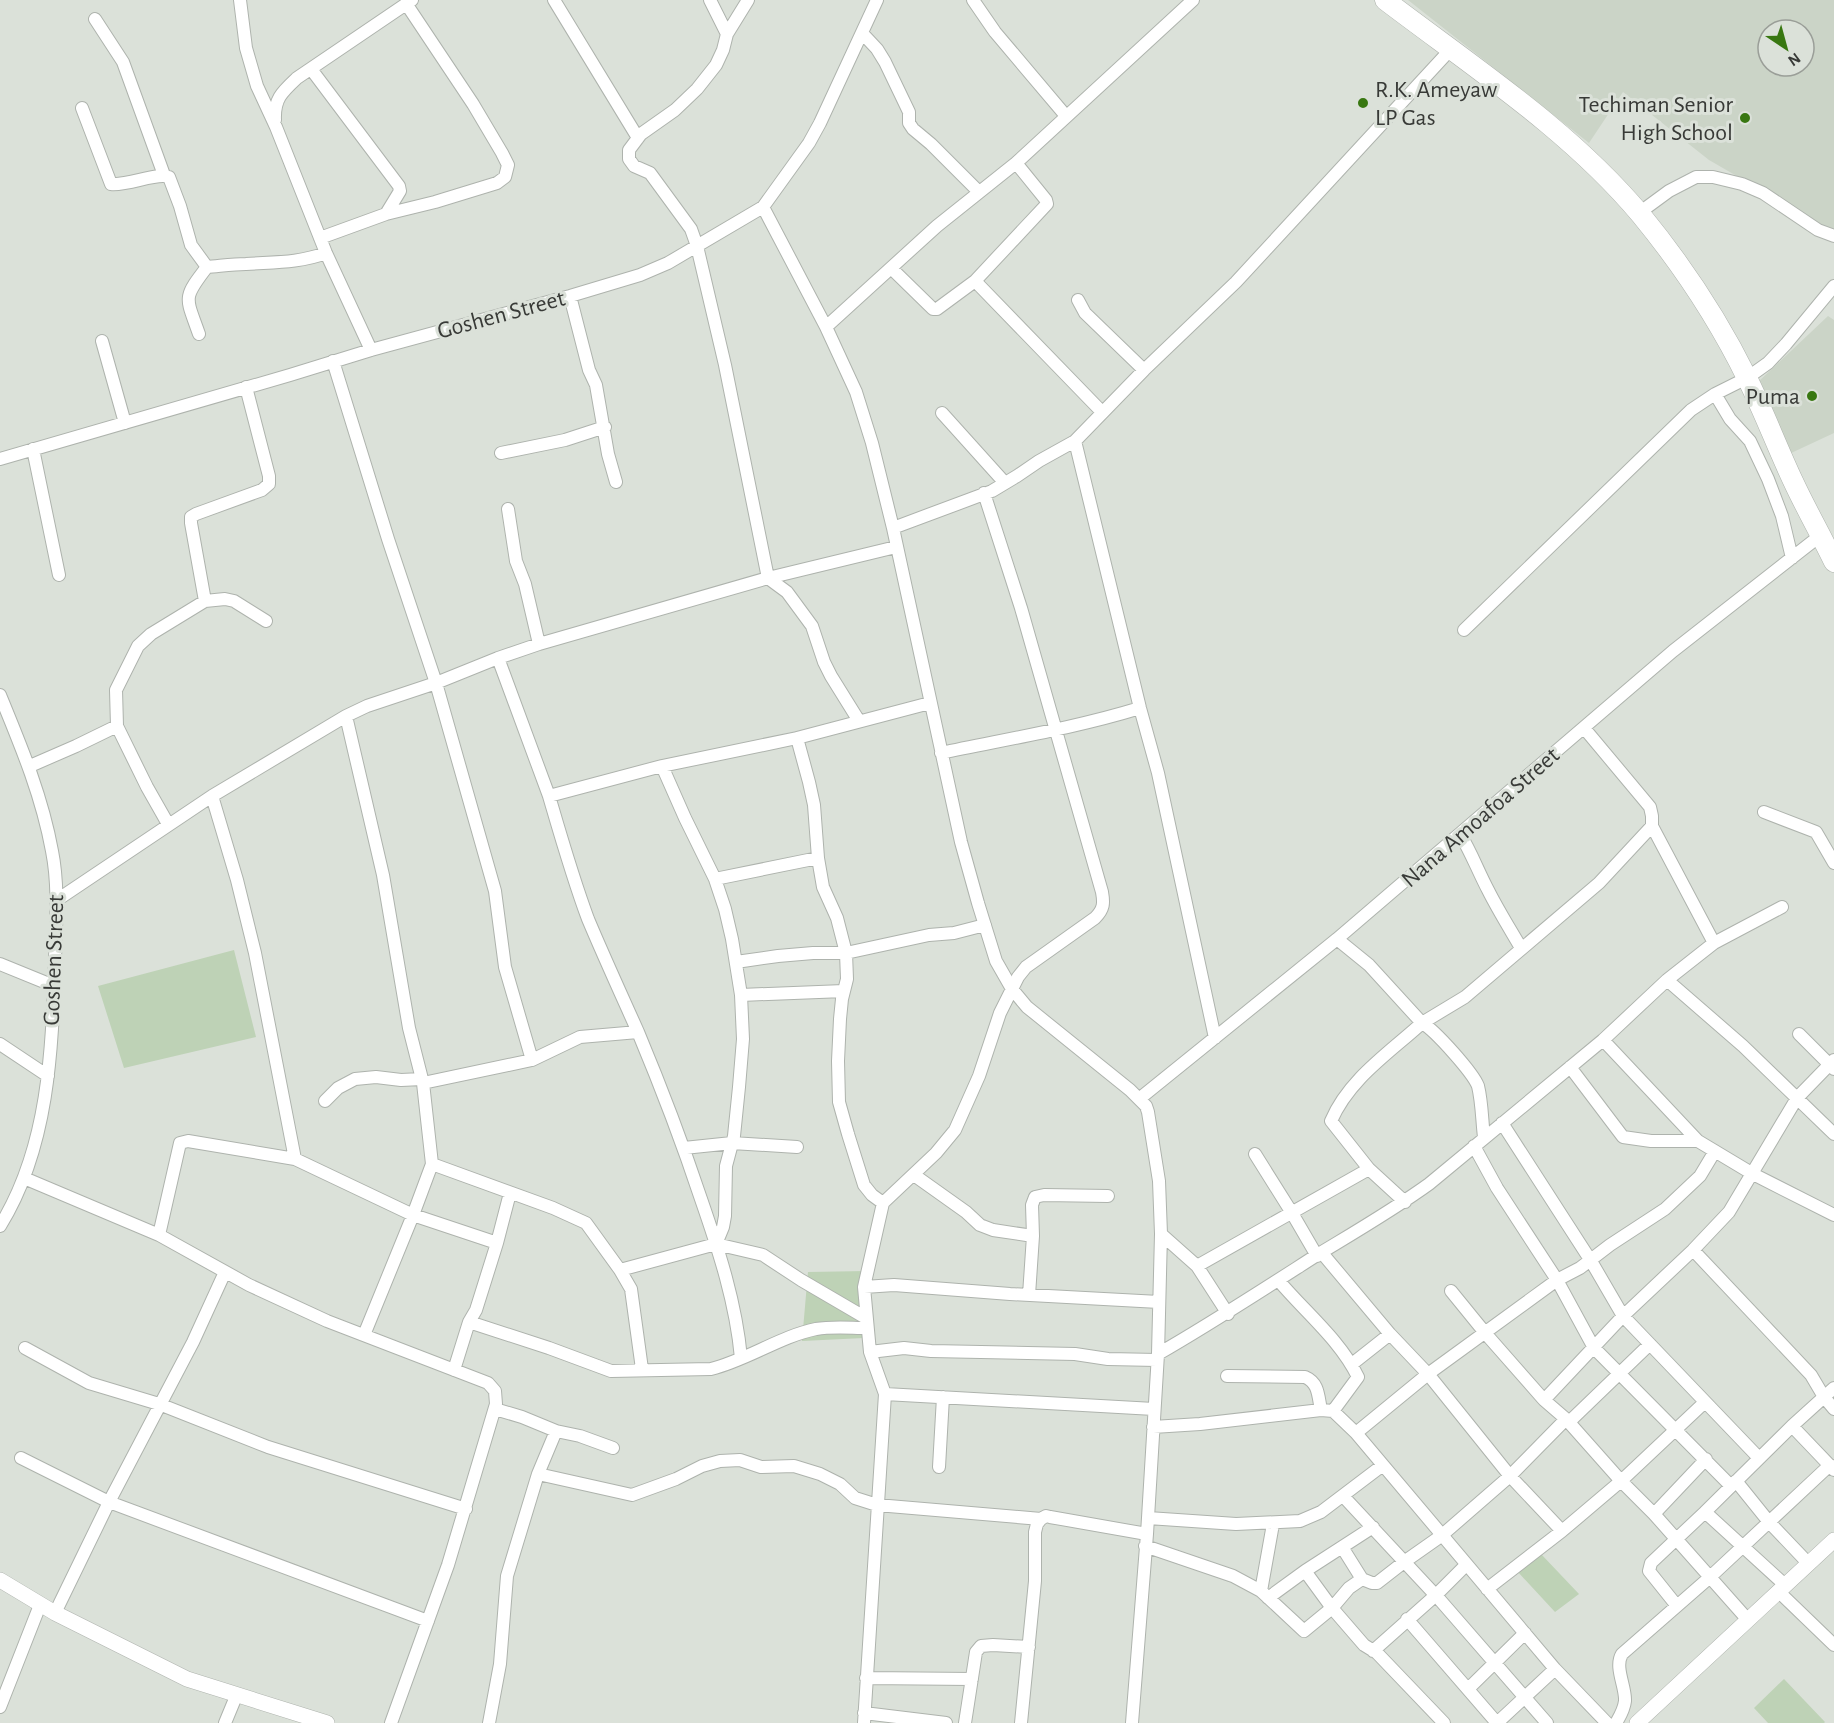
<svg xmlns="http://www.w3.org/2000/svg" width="1834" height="1723" viewBox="0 0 1834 1723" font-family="'Alegreya Sans',sans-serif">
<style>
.built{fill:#cbd4c7;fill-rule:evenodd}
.grass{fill:#bed2b6}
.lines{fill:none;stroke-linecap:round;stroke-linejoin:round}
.minor-casing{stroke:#aeb3ad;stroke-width:14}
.tertiary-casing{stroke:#aeb3ad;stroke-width:16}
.trunk-casing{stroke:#aeb3ad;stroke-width:21}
.minor{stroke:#fff;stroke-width:12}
.tertiary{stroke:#fff;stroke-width:15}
.trunk{stroke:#fff;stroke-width:20}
.poi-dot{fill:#387711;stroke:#dbe1d9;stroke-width:2}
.labels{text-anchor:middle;stroke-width:6;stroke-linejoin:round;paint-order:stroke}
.poi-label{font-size:24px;fill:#383a37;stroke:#dbe1d9;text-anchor:end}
.street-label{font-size:24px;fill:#383a37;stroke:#dbe1d9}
</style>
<rect width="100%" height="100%" fill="#dbe1d9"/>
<path class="built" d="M1408 0H1834V229L1832 231 1709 160 1623 92 1589 143ZM1768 30H1804V66H1768Z
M1828 316 1834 320V433L1789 454 1758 382Z"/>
<path class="grass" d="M234 950 256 1037 124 1068 98 986Z
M867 1271 864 1338 802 1341 808 1272Z
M1541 1554 1579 1594 1555 1612 1517 1571Z
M1784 1679 1825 1722 1824 1723H1768L1754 1708Z"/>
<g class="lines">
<g class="minor-casing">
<path id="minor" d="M240 0 246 48 257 86 276 127 326 253 371 350
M554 0 638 138
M710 0 727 34
M748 0 727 34 723 50 716 65 697 89 675 110 641 134 629 150V159L634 166 650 173 691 229 697 246 725 365 768 578 787 592 812 626 824 662 831 676 859 721
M973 0 995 32 1066 116
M95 19 123 62 164 175
M862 33 877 49 885 62 909 112V123L913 129 931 144 979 192
M311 69 399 186 400 191 386 214
M82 108 111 184C128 186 157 172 169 177L180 206 191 245 207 267C220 266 233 264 246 264 274 262 299 263 326 253
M275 120C274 99 282 92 297 78L412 0
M763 207 826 327 856 392 872 443 893 528 961 842 978 903 996 961 1012 989 1027 1007 1130 1090 1146 1106 1148 1112 1159 1181 1161 1234 1158 1354 1147 1534 1132 1723
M1639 213 1669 191 1696 177H1713L1742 184 1763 193 1818 230 1834 236
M320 238 386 214 435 202 497 183 505 177 508 165 502 153 473 104 407 5
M891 268 933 309H937L975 281 1047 204 1046 200 1016 163
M975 281 1102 412
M570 296 589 370 596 385 608 454 616 482
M1078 300 1085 313 1144 370
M826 327 937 226 1016 163 1193 0
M199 334C186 297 182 299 207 267
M102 341 125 423
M333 361 388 539 436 683 498 658 539 644 768 578 896 547
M1715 394 1730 419 1750 441 1768 479 1782 516 1792 558
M942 413 1005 483
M1075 441 1144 370 1236 282 1451 49
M33 449 59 575
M501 453 565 440 605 427
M0 459 290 375 371 350 570 296 640 275 668 263 763 207 809 143 820 123 877 0
M508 509 516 561 525 584 539 644
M893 528 992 491 1017 476 1039 461 1075 441 1140 708 1158 773 1215 1038
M205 601 191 523V517L196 514 262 490 269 484V476L246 387
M1464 630 1691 410 1715 394 1747 378 1768 363 1786 344 1834 286
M498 658 549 796 662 766 797 738 930 703
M0 695C21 746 42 796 52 851 59 886 56 924 55 960 52 1050 49 1147 0 1226
M346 716 367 706 436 683 495 891 505 967 532 1060 423 1083 432 1164
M117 726 116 690 138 646 151 634 205 601 225 599 234 601 266 621
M797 738 809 782 814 805 818 858 823 887 837 918 846 953 847 979 842 999 840 1019 838 1061 839 1102 848 1134 864 1185 872 1195 883 1203
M941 753C1007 739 1075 728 1140 708
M30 766 76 746 117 726 147 787 168 824
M662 766 685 818 715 879 725 909 732 939 741 995 743 1039 739 1087 734 1136 726 1166 725 1216 723 1227 716 1244
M549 796C561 837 573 879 588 919 604 957 621 994 638 1032
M1764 812 1816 832 1834 863
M1460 834C1471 852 1478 871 1488 890 1498 910 1510 929 1521 948
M715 879 818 858
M57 900 212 796
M1337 939 1369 965 1422 1023 1465 997 1599 883 1652 826
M1714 943 1782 907
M736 962 778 956 813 953H846L929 935 954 933 985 925
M0 964 54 986
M1667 980 1743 1046 1834 1134
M741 995 844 991
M1799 1034 1834 1069
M1603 1040 1698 1141
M0 1044 48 1076
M532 1060 580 1037 638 1032C661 1087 682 1142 701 1199 719 1251 736 1303 741 1358
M1570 1067 1623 1137 1651 1141H1698L1753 1174 1834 1215
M1139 1099 1337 939 1673 651 1821 535
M325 1101 338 1088 355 1079 376 1077 401 1080 422 1079
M1502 1123 1591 1261 1623 1316 1759 1458
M1474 1146 1497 1188 1557 1280 1594 1348 1731 1486
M684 1148 732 1143 797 1147
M1255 1154 1292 1213 1317 1256
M295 1159 255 953 237 880 212 796 346 716 383 875 409 1028 423 1083
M914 1175 966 1212 980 1225 993 1230 1033 1236
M24 1178 159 1235 249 1285 327 1321 488 1383 495 1391 496 1404 448 1565 391 1723
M1405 1202 1369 1169 1331 1121C1349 1079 1389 1053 1422 1023 1435 1030 1473 1073 1478 1086 1482 1102 1482 1121 1484 1137
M1161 1234 1197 1266 1228 1314
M159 1235 180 1143 188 1141 295 1159 413 1215 497 1243 476 1310 469 1322 549 1348 611 1371 711 1369C747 1360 781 1336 816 1329 833 1326 851 1328 867 1328
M497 1243 510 1193
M1693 1250 1811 1375 1824 1397 1834 1409
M1322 1253 1390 1334 1428 1374 1510 1476 1562 1531
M1197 1266 1369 1169
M620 1270 716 1244 763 1255 801 1280 866 1318
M1279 1281C1305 1312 1340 1340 1358 1377L1333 1411
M864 1287 894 1285 1010 1294 1159 1302
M1451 1291 1486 1334 1544 1400 1566 1419 1621 1481 1654 1514 1748 1620
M1029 1295 1033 1236 1032 1205 1035 1197 1044 1195 1108 1196
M364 1335 413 1215 432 1164 553 1208 586 1223 620 1270 631 1289 642 1369
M25 1348 89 1383 159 1404 268 1447 466 1509
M870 1352 904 1348 931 1351 1075 1354 1108 1359 1157 1360
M1158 1354C1212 1323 1264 1289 1317 1255 1355 1232 1393 1210 1429 1184L1603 1040 1667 980 1714 943 1652 826V816L1650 807 1584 728
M1352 1364 1390 1334
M454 1370 469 1322
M1227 1376 1305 1377C1319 1383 1318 1396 1321 1410
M885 1394 1154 1409
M1544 1400 1623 1316 1693 1250 1729 1212 1797 1098 1834 1060
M495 1409 522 1417 556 1431 580 1436 613 1448
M1569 1422 1650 1344
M1792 1426 1834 1470
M1153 1427 1200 1424 1321 1410 1333 1411 1356 1433 1555 1669 1607 1723
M1356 1433 1428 1374 1557 1280 1580 1268 1610 1245 1665 1209 1700 1176 1715 1151
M21 1458 109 1502 193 1342 225 1272
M939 1467 943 1397
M538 1474 632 1495 676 1479 702 1466 720 1461 740 1460 761 1467 794 1466 820 1474 840 1484 855 1498 877 1505 1041 1519 1046 1516 1050 1517 1147 1534
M1736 1481 1769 1522 1808 1563
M1343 1496 1440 1600 1547 1723
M1705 1512 1785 1585
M1654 1514 1706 1459
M1148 1518 1236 1524 1300 1521 1321 1512 1383 1465
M1145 1546 1233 1576 1261 1591 1304 1631 1332 1608 1364 1645 1377 1653 1444 1723
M1342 1547 1362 1579
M1305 1571 1332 1608 1349 1588 1362 1579 1372 1583H1377L1404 1562 1441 1536 1510 1476 1566 1419
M1487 1589 1562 1531 1621 1481 1705 1402
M1261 1591 1273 1524
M1778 1591 1834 1645
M1268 1598 1305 1571 1373 1527
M1677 1606 1649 1571 1651 1563 1705 1512 1792 1426 1834 1388
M55 1613 109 1502 428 1621
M1407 1619 1497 1723
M1373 1651 1436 1595 1466 1565
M866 1678 972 1679
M1468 1689 1525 1633
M0 1707 40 1605
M864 1713 946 1723
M225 1723 237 1694
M489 1723 500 1664 507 1576 538 1474 556 1431
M864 1723 885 1394 870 1352 864 1287 883 1203 936 1153 955 1130 979 1076 1000 1013 1018 977 1026 967 1095 918C1104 909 1104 903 1102 892L1021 608 984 493
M965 1723 976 1652 981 1646 993 1645 1029 1647
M1021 1723 1035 1581V1532L1037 1524 1041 1519
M1497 1723 1555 1669
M1616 1723C1620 1716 1624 1710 1625 1701 1626 1687 1614 1667 1622 1654L1709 1578 1830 1465"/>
</g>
<g class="tertiary-casing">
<path id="tertiary" d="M0 1580 55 1613 187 1679 327 1723
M1637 1723 1834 1540"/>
</g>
<g class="trunk-casing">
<path id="trunk" d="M1385 0C1473 67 1570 130 1641 215 1682 265 1719 321 1747 378 1764 412 1777 447 1793 481 1806 509 1821 535 1834 562"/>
</g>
<use href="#minor" class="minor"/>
<use href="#tertiary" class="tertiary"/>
<use href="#trunk" class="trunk"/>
</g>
<g class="poi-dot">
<circle cx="1363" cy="103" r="6"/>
<circle cx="1745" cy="118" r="6"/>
<circle cx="1812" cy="396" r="6"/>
</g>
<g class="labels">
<g class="poi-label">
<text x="1375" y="97" text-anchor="start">R.K. Ameyaw<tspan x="1375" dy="28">LP Gas</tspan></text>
<text x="1733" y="112">Techiman Senior<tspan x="1733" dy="28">High School</tspan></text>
<text x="1800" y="404">Puma</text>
</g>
<g class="street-label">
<text transform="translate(501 314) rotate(-15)" y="8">Goshen Street</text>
<text transform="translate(1480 817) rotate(-41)" y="8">Nana Amoafoa Street</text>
<text transform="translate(53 960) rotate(-88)" y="8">Goshen Street</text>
</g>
</g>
<g transform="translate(1786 48) rotate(144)"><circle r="28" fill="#dbe1d9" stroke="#9a9e98" stroke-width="1.5"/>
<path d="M0-4.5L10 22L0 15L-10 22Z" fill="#387711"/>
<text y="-9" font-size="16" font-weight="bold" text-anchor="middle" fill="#383a37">N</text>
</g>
</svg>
